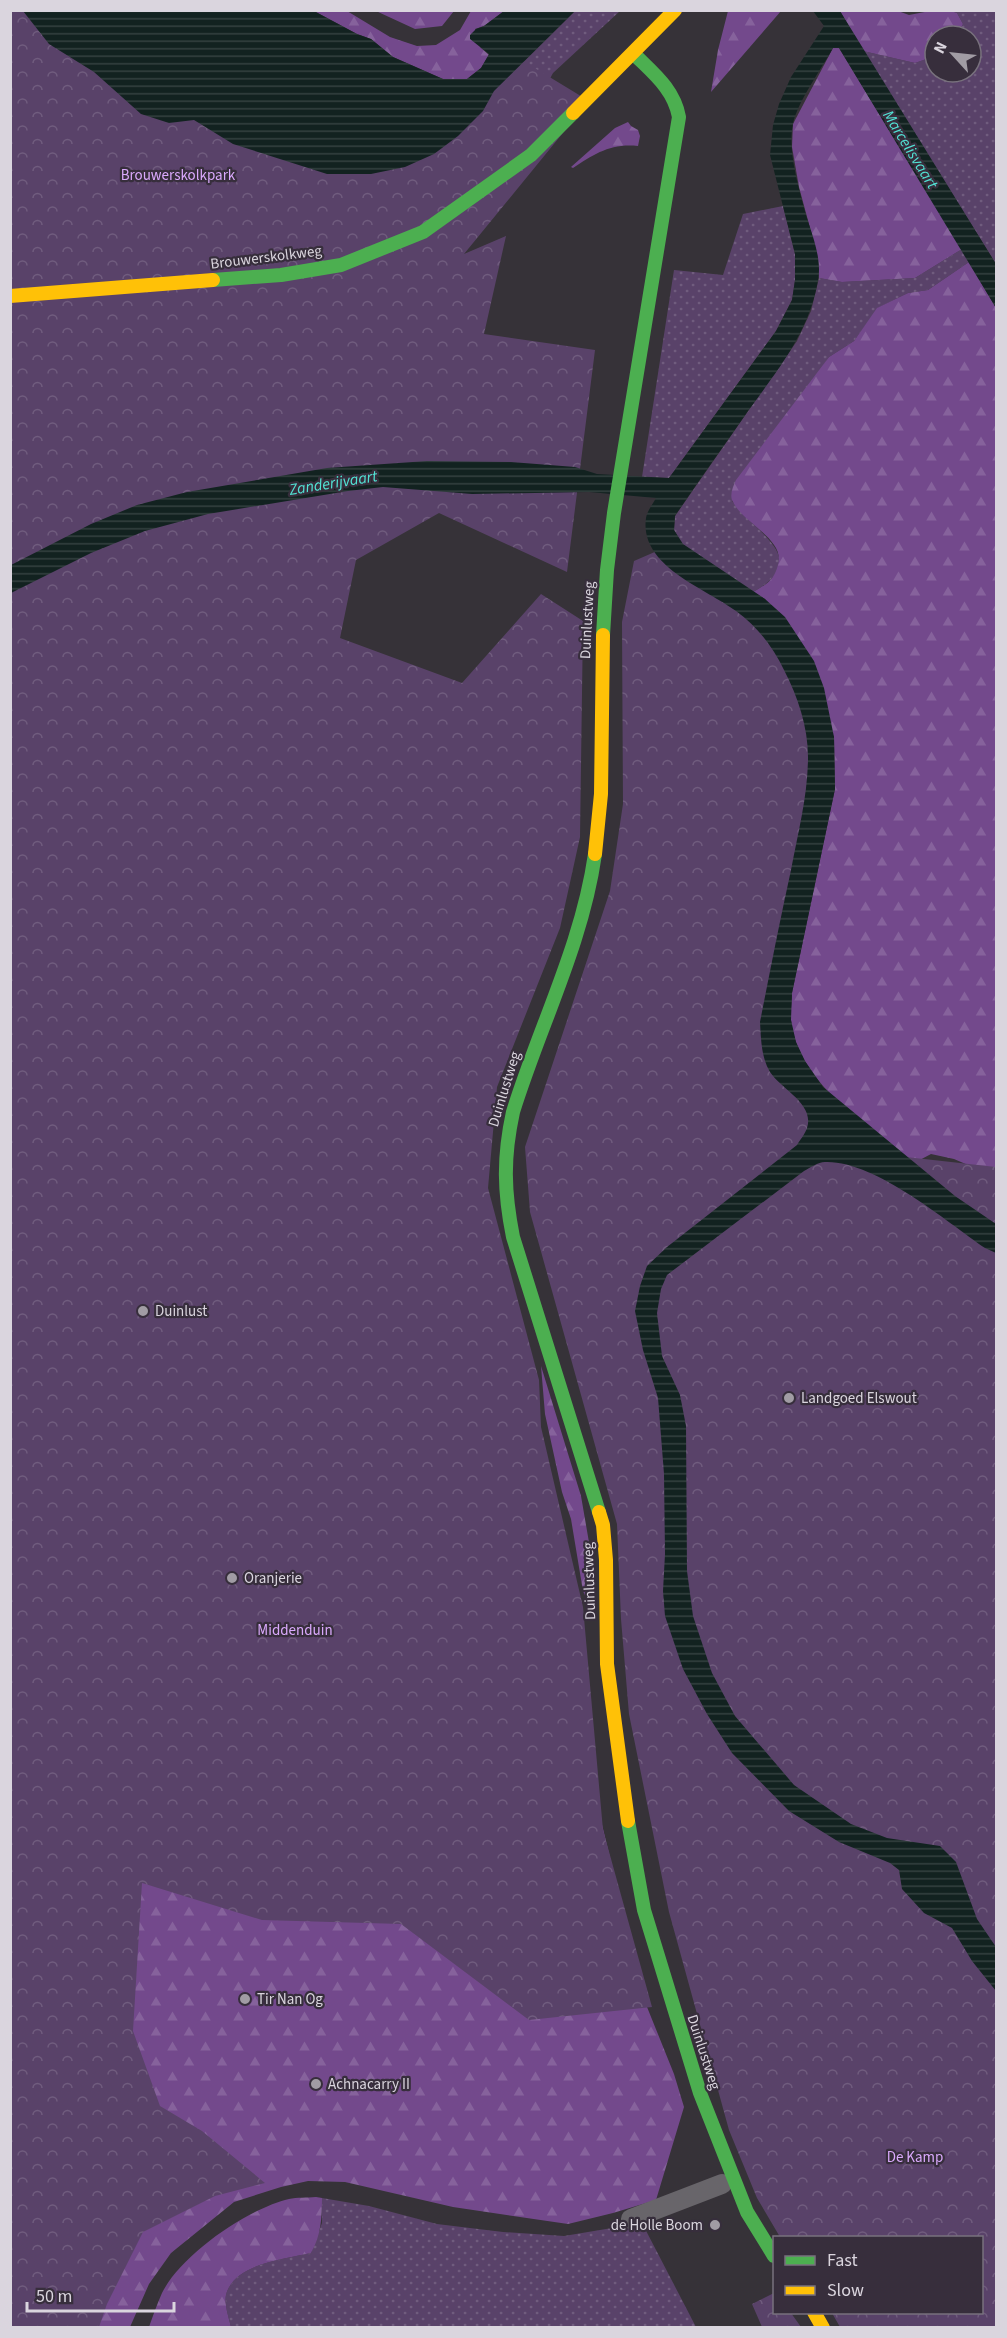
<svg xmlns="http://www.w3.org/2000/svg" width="1007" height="2338" viewBox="0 0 1007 2338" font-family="'Source Sans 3',sans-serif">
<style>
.grass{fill:url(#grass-dots)}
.forest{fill:url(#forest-firs)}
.park{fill:url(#park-crowns)}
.water{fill:url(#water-rules)}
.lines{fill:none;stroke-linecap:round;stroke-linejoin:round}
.street{stroke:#68656a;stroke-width:20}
.fast{stroke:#4caf50;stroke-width:14}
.slow{stroke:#ffc107;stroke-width:14}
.poi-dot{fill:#a19ca4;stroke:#372e3c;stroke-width:2}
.labels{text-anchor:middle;stroke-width:4.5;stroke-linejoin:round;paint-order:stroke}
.park-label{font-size:15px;fill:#daa9fc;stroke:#372e3c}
.street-label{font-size:15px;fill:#dad5de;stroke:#372e3c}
.poi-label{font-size:15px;fill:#dad5de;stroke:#372e3c;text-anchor:start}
.water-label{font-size:16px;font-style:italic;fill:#52e3d5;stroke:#372e3c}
</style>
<defs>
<pattern id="grass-dots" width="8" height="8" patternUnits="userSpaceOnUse" patternTransform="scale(1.5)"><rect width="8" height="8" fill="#594269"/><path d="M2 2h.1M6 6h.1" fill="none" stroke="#705c7e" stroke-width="1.8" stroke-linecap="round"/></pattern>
<pattern id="forest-firs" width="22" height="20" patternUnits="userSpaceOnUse" patternTransform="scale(1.5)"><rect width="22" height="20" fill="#73498c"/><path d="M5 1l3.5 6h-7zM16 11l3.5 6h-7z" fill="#86629c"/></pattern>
<pattern id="park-crowns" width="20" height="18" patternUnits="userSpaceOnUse" patternTransform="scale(1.5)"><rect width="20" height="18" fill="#594269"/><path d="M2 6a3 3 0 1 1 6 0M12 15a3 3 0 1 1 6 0" fill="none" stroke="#705c7e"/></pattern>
<pattern id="water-rules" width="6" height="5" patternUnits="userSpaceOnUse" patternTransform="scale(1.5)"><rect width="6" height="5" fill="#122220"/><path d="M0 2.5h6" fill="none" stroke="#344140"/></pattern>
</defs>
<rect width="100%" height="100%" fill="#363238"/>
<path class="grass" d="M575 11H620L553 73 546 86 494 91Z
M951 11H996V264L863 51 915 63 935 56V72H971V36H957L963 24 957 13Z
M783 206 795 254V280L792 300 776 331 669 478 642 477 674 270 723 275 743 214Z
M962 249 969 262 928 290 908 293 878 308 854 341 829 357 732 501C754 533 814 558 753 592L682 544 674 530 675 516 797 341 811 311 819 278 842 282 915 278Z
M322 2198 369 2206 437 2224 503 2232 564 2236 642 2223 696 2327H231C229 2318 224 2304 226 2295 234 2263 286 2259 311 2253L322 2223Z"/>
<path class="forest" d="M314 11H347L390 37 417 46 436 45 460 30 471 11H504L484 26 475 29 480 47 489 55 481 68 467 79H443L393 57 371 39 357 34Z
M376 11H454L442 26 415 29Z
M728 11H781L711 92 718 50Z
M840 11H898L909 15 930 11H951L957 13 963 24 957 36H935V56L915 63 863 51Z
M833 48H839L962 249 915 278 842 282 819 278 817 254 799 187 792 147 793 124Z
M628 122 631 126 638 130 640 136 638 146C611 143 594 154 573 168L571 167 615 128Z
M969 262 996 308V1177L954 1159 931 1154 914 1163C869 1127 797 1082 791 1020 790 1011 792 1001 792 993L835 789 834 737 765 599 753 592C767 584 774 580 778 565 786 540 743 523 733 502 729 495 733 487 736 480L829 357 854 341 877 308 908 293 928 290Z
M10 1308 597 1804 645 2002 674 2074 684 2107 656 2200 613 2213 568 2224 453 2207 345 2182 308 2181 281 2187 234 2202 171 2253 149 2284 130 2327H11Z
M541 1366 581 1496 591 1554 594 1616 583 1591 571 1519 562 1492 545 1414Z
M316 2197 322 2198C322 2218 321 2235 311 2253 286 2259 234 2263 226 2295 224 2304 229 2318 231 2327H149C153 2316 157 2304 162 2293 181 2255 247 2209 289 2199 297 2197 307 2198 316 2197Z"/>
<path class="park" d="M11 11H254L465 110 510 53 589 101 464 254 506 236 484 334 595 350 567 572 439 513 356 560 340 638 462 683 541 594 583 621 580 837 560 928 497 1087 488 1188 539 1380 541 1427 583 1607 603 1830 652 2007 529 2020 401 1924 262 1920 142 1883 133 2031 160 2106 202 2131 265 2183 215 2196 143 2232 107 2304 99 2327 11 2328Z
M664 548 772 619 815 722 816 785 769 1032 821 1109 897 1156 996 1167V2327H840L832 2313 982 2312V2238L780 2237 757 2198 729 2130 669 1912 629 1714 621 1619 617 1524 530 1212 525 1147 610 891 623 804 622 622 634 561Z
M774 2293V2312L791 2313 801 2327H762L752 2304Z"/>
<path class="water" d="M23 11H314L357 34 371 39 393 57 443 79H467L481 68 489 54 470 39V35L476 29 484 26 504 11H575L494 91 483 111 458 136 434 154 405 167 371 174H327L233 144 194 120 169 123 141 114 94 72 49 44Z
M813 11H840L996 264V308L839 48H833C822 68 797 103 793 124 787 151 800 192 807 218 813 237 822 260 818 280 810 331 777 371 748 411 724 446 699 480 675 516L674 530 683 544 765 599 785 617 814 661 824 688 834 737 835 789 792 993 791 1020 796 1042 805 1061 823 1087 955 1196 996 1224V1253L985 1248C946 1221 874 1160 825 1162 818 1162 810 1168 804 1171L667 1275 661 1289 657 1313 662 1356 680 1395 686 1426 687 1571 693 1616 712 1673 735 1716 794 1785 851 1824 887 1838 940 1846 956 1862 977 1919 996 1947V1991L972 1961 952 1928 924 1913 902 1889 899 1870 890 1863 839 1842 789 1811 732 1753 707 1714 683 1669 665 1616 663 1591 665 1554 664 1474 658 1398 643 1350 635 1311 640 1286 647 1266 667 1247 797 1145C800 1140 805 1134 807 1128 815 1104 781 1089 770 1072 761 1057 761 1038 760 1022 770 971 780 920 791 870 798 833 808 795 808 757 808 727 798 697 784 670 773 647 757 626 736 611 705 588 639 566 646 518 647 511 653 504 656 498L589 492 472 494 383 487 348 491 208 514 145 531 91 553 11 593V565L91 524 137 505 187 492 327 468 427 461 511 462 575 467 597 474 669 478 776 331 792 300 795 280V254L770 155 773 125 779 104 791 77 824 26Z"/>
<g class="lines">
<path class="street" d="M631 2219 722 2184"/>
<path class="fast" d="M213 280 281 275 341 265 423 232 531 155 573 113
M603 635 607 570 614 513 679 117C674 89 653 73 634 54
M595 854C582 945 540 1025 513 1112 503 1158 504 1192 513 1237L599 1512
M628 1821 644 1910 700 2093 747 2212 774 2256"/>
<path class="slow" d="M573 113 675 10
M10 296 213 280
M595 854 601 794 603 635
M599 1512 603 1525 606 1560 607 1664 628 1821
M814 2312 823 2328"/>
</g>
<g class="poi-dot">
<circle cx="143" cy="1311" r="6"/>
<circle cx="789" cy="1398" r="6"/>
<circle cx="232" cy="1578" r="6"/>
<circle cx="245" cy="1999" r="6"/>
<circle cx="316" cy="2084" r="6"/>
<circle cx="715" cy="2225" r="6"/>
</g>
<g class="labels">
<g class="park-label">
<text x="178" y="180">Brouwerskolkpark</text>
<text x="295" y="1635">Middenduin</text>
<text x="915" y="2162">De Kamp</text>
</g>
<g class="street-label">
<text transform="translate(266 257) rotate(-7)" y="5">Brouwerskolkweg</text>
<text transform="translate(587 620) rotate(-87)" y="5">Duinlustweg</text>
<text transform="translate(504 1089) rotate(-73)" y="5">Duinlustweg</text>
<text transform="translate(589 1581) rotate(-92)" y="5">Duinlustweg</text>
<text transform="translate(704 2052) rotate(72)" y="5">Duinlustweg</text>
</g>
<g class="poi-label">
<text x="155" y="1316">Duinlust</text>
<text x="801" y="1403">Landgoed Elswout</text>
<text x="244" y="1583">Oranjerie</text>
<text x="257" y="2004">Tir Nan Og</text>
<text x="328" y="2089">Achnacarry II</text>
<text x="703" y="2230" text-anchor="end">de Holle Boom</text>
</g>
<g class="water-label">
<text transform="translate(911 149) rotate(58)" y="6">Marcelisvaart</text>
<text transform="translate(333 482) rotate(-9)" y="6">Zanderijvaart</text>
</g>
</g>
<rect width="1007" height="2338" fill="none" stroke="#dad5de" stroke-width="24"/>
<rect x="773" y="2236" width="210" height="78" fill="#372e3c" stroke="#78717d" stroke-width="1.5"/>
<rect x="785" y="2256" width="30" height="9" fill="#4caf50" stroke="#78717d" stroke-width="1.5"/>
<text x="827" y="2266" font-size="18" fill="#dad5de">Fast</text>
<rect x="785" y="2286" width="30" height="9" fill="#ffc107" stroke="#78717d" stroke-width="1.5"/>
<text x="827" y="2296" font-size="18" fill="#dad5de">Slow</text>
<g transform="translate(953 54) rotate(297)"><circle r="28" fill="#372e3c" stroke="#78717d" stroke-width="1.5"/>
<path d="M0-4.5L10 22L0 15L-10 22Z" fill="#a19ca4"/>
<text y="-9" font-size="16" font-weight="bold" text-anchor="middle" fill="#dad5de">N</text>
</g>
<path d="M27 2302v9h147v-9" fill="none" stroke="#dad5de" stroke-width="3"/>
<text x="36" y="2302" font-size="18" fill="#dad5de" stroke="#372e3c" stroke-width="4.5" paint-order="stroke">50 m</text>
</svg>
